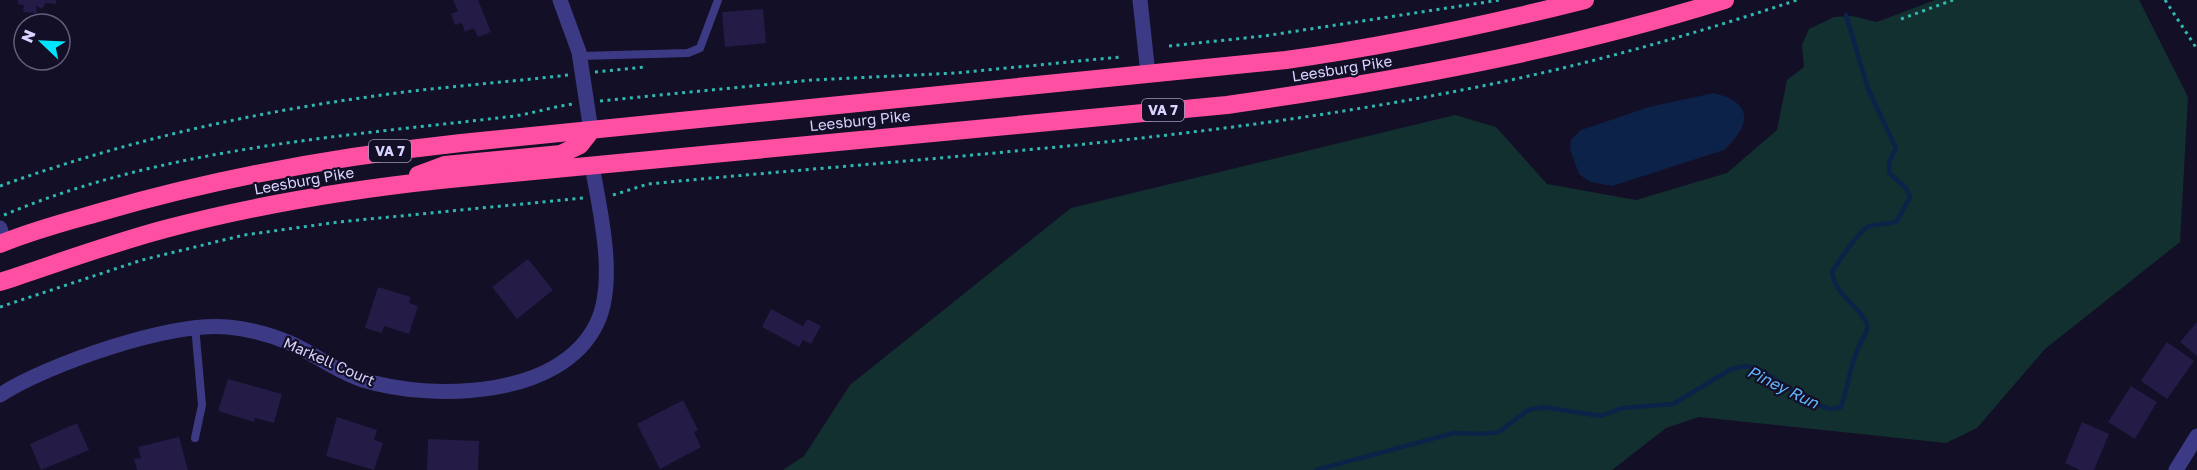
<svg xmlns="http://www.w3.org/2000/svg" width="2197" height="470" viewBox="0 0 2197 470" font-family="'Golos Text',sans-serif">
<style>
.green{fill:#12302f}
.water{fill:#0c2248}
.lines{fill:none;stroke-linecap:round;stroke-linejoin:round}
.stream{stroke:#0c2248;stroke-width:4.5}
.building{fill:#241b47}
.path{stroke:#2fb8b0;stroke-width:3;stroke-dasharray:3 4.5;stroke-linecap:butt}
.lane{stroke:#3d3a85;stroke-width:8}
.street{stroke:#3d3a85;stroke-width:15}
.highway{stroke:#ff4fa3;stroke-width:18}
.labels{text-anchor:middle;stroke-width:4.5;stroke-linejoin:round;paint-order:stroke}
.shield{fill:#130f26;stroke:#9e99be;stroke-width:1.5}
.shield-label{font-size:14px;font-weight:bold;fill:#d9d4ff}
.street-label{font-size:15px;fill:#d9d4ff;stroke:#130f26}
.water-label{font-size:16px;font-style:italic;fill:#62b6ff;stroke:#130f26}
</style>
<rect width="100%" height="100%" fill="#130f26"/>
<path class="green" d="M1935 0H2139L2188 97 2180 242 2045 349 1977 428 1946 443 1699 417 1666 428 1612 470H783L804 456 850 385 1071 208 1455 115 1496 127 1547 184 1636 200 1727 173 1777 130 1787 80 1804 67 1802 45 1809 29 1834 17 1852 16 1877 22Z"/>
<path class="water" d="M1714 93C1754 103 1751 125 1724 150L1612 186 1590 182 1579 174 1570 149 1571 140 1581 130 1649 107Z"/>
<g class="lines">
<path class="stream" d="M1316 470 1454 433 1481 434 1499 432 1528 410 1544 407 1601 416 1622 408 1673 404 1731 369 1747 366 1762 371 1812 403 1830 409 1841 407C1849 383 1851 358 1864 337 1867 331 1869 326 1865 320 1854 302 1835 294 1832 272 1838 262 1861 228 1870 226 1880 223 1888 225 1897 221L1910 197 1906 188 1889 173V162L1896 148 1868 89 1846 15"/>
</g>
<path class="building" d="M18 0H56V4L46 3 42 9 36 6 37 13 23 12 24 5 18 4Z
M453 0H478L491 32 478 37 474 28 465 32 462 23 455 25 451 14 458 11Z
M763 9 766 43 725 47 722 12Z
M528 259 553 290 517 319 492 287Z
M378 287 411 297 409 303 418 306 409 334 384 326 382 333 365 328Z
M771 309 803 326 807 319 821 326 811 344 803 340 799 347 762 327Z
M2197 322V356L2180 342Z
M2167 342 2194 361 2167 399 2141 381Z
M228 379 282 394 274 423 255 418 254 422 218 411Z
M2131 386 2157 402 2135 439 2108 422Z
M683 400 698 430 694 432 701 447 660 469 637 424Z
M337 417 377 430 374 440 383 443 374 470 326 456Z
M2082 422 2109 434 2094 470H2080L2065 463Z
M77 423 89 450 41 470 30 444Z
M179 437 188 470H137L134 459 141 458 138 447Z
M428 439 479 441 478 470H427Z"/>
<g class="lines">
<path class="path" d="M2165 0 2197 49
M1901 19 1953 0
M1169 46 1264 36 1500 0
M595 72 645 67
M600 101 812 80 956 73 1120 57
M0 186C119 143 243 114 368 97 434 87 501 83 568 75
M613 195 648 184C918 158 1191 143 1457 91 1572 69 1686 37 1797 0
M4 215C163 148 337 137 506 117 529 115 550 107 573 104
M0 307 142 260 244 235 339 222 583 198"/>
<path class="lane" d="M580 56 688 53 700 48 718 0
M195 326 202 405 195 438"/>
<path class="street" d="M560 0 579 52 591 131
M1140 0 1148 74
M0 228 4 242
M0 395C48 364 172 321 228 327 249 329 271 335 290 343 315 354 337 372 363 380 432 401 561 399 597 323 617 281 600 210 592 166
M2176 470 2197 436"/>
<path class="highway" d="M418 175 445 165 561 154 580 145 591 131
M0 244C33 230 69 221 104 211 221 177 340 156 461 143L1286 60C1387 46 1486 25 1585 0
M0 282C55 264 109 244 165 229 255 205 347 190 440 180L1227 105C1395 81 1562 51 1725 0"/>
</g>
<g class="labels">
<g class="shield">
<rect x="1142" y="99" width="42" height="22" rx="4.5"/>
<rect x="369" y="140" width="42" height="22" rx="4.5"/>
</g>
<g class="shield-label">
<text x="1163" y="115">VA 7</text>
<text x="390" y="156">VA 7</text>
</g>
<g class="street-label">
<text transform="translate(1342 69) rotate(-9)" y="5">Leesburg Pike</text>
<text transform="translate(860 121) rotate(-6)" y="5">Leesburg Pike</text>
<text transform="translate(304 181) rotate(-10)" y="5">Leesburg Pike</text>
<text transform="translate(329 362) rotate(24)" y="5">Markell Court</text>
</g>
<g class="water-label">
<text transform="translate(1783 387) rotate(26)" y="6">Piney Run</text>
</g>
</g>
<g transform="translate(42 42) rotate(293)"><circle r="28" fill="#130f26" stroke="#625e7d" stroke-width="1.5"/>
<path d="M0-4.5L10 22L0 15L-10 22Z" fill="#00e5ff"/>
<text y="-9" font-size="16" font-weight="bold" text-anchor="middle" fill="#d9d4ff">N</text>
</g>
</svg>
